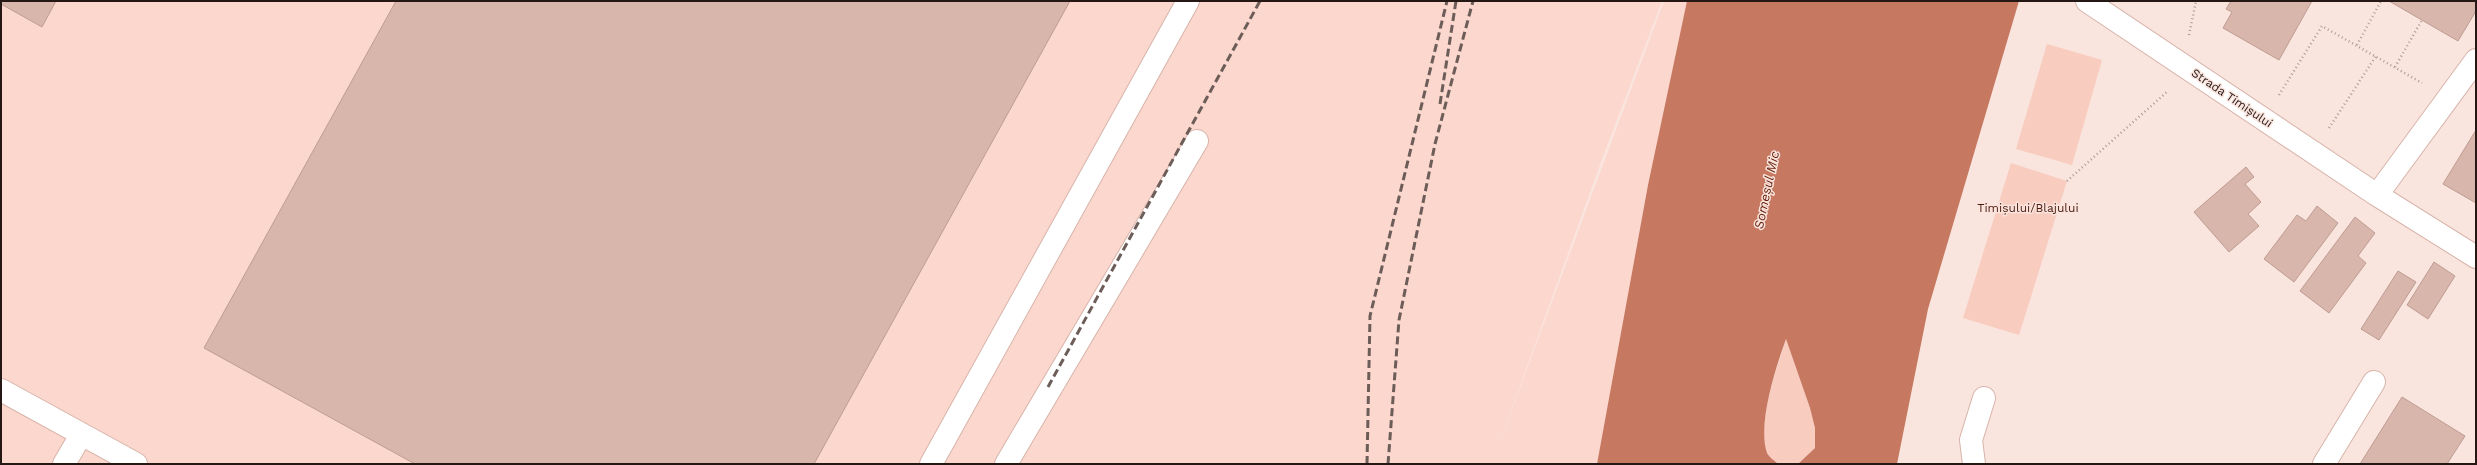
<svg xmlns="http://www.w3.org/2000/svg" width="2477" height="465" viewBox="0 0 2477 465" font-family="'Work Sans',sans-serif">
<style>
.built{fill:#fbd7cd}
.green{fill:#f8ccbf}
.water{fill:#c67861}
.building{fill:#d8b6ab;stroke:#be9c92}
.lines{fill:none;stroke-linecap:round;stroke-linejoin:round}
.minor-casing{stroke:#d7b4aa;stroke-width:24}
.path{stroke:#ae9b96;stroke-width:2.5;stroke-dasharray:1 3;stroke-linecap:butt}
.minor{stroke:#fff;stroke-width:22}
.rail{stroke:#6d5d59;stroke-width:3;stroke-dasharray:8 4;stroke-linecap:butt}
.labels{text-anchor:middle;stroke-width:3;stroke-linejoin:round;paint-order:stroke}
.street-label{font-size:12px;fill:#241714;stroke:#fae4de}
.park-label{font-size:12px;fill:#4d1b0c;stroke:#fae4de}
.water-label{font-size:13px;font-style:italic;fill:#651e07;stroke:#fae4de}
</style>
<rect width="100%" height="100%" fill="#fae4de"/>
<path class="built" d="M1 1H1662L1602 159 1495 455 1664 1H1687L1648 185 1597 464H1Z"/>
<path class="green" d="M2047 44 2102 60 2072 165 2016 149Z
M2011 163 2067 181 2019 335 1963 318Z
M1786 339 1810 408 1815 428V448L1798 464H1778C1775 461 1769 457 1767 453 1756 422 1777 370 1786 339Z"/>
<path class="water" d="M1687 1H2019L1928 309 1897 464H1798L1815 448V428L1810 408 1786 339C1776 367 1757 424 1767 453 1769 457 1775 461 1778 464H1597L1648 185Z"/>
<path class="building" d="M1 1H56L42 27 1 4Z
M396 1H1070L814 464H415L204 348Z
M2231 1H2312L2279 60 2223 28 2232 12 2226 9Z
M2389 1H2476V11L2458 41Z
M2476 130V203L2443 184Z
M2246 167 2254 177 2245 184 2261 202 2248 214 2259 226 2229 252 2194 212Z
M2317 206 2338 223 2294 282 2264 259 2297 215 2306 221Z
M2355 217 2375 233 2358 256 2366 263 2329 313 2300 291Z
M2434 262 2455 276 2428 319 2407 305Z
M2398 271 2416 282 2379 340 2361 329Z
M2402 397 2465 436 2447 464H2360Z"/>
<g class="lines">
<g class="minor-casing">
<path id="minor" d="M2087 1 2377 195 2476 257
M2377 195 2476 60
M1 390 136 464
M64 464 81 435
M931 464 1188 1
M1006 464 1197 141
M1974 464 1971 440 1984 398
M2324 464 2374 382"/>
</g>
<path class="path" d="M2189 35 2196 1
M2357 45 2381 1
M2395 67 2422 20
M2279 95 2322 26 2422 83
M2329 128 2376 56
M2067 181 2168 91"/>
<use href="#minor" class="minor"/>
<path class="rail" d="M1440 104 1456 1
M1048 387 1260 1
M1367 464 1370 316 1447 1
M1388 464 1399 320 1435 144 1473 1"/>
</g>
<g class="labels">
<g class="street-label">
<text transform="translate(2232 98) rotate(34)" y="4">Strada Timișului</text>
</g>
<g class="park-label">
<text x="2028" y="212">Timișului/Blajului</text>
</g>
<g class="water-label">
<text transform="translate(1766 190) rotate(-78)" y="5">Someșul Mic</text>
</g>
</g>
<rect width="2477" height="465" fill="none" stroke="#241714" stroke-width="4"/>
</svg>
